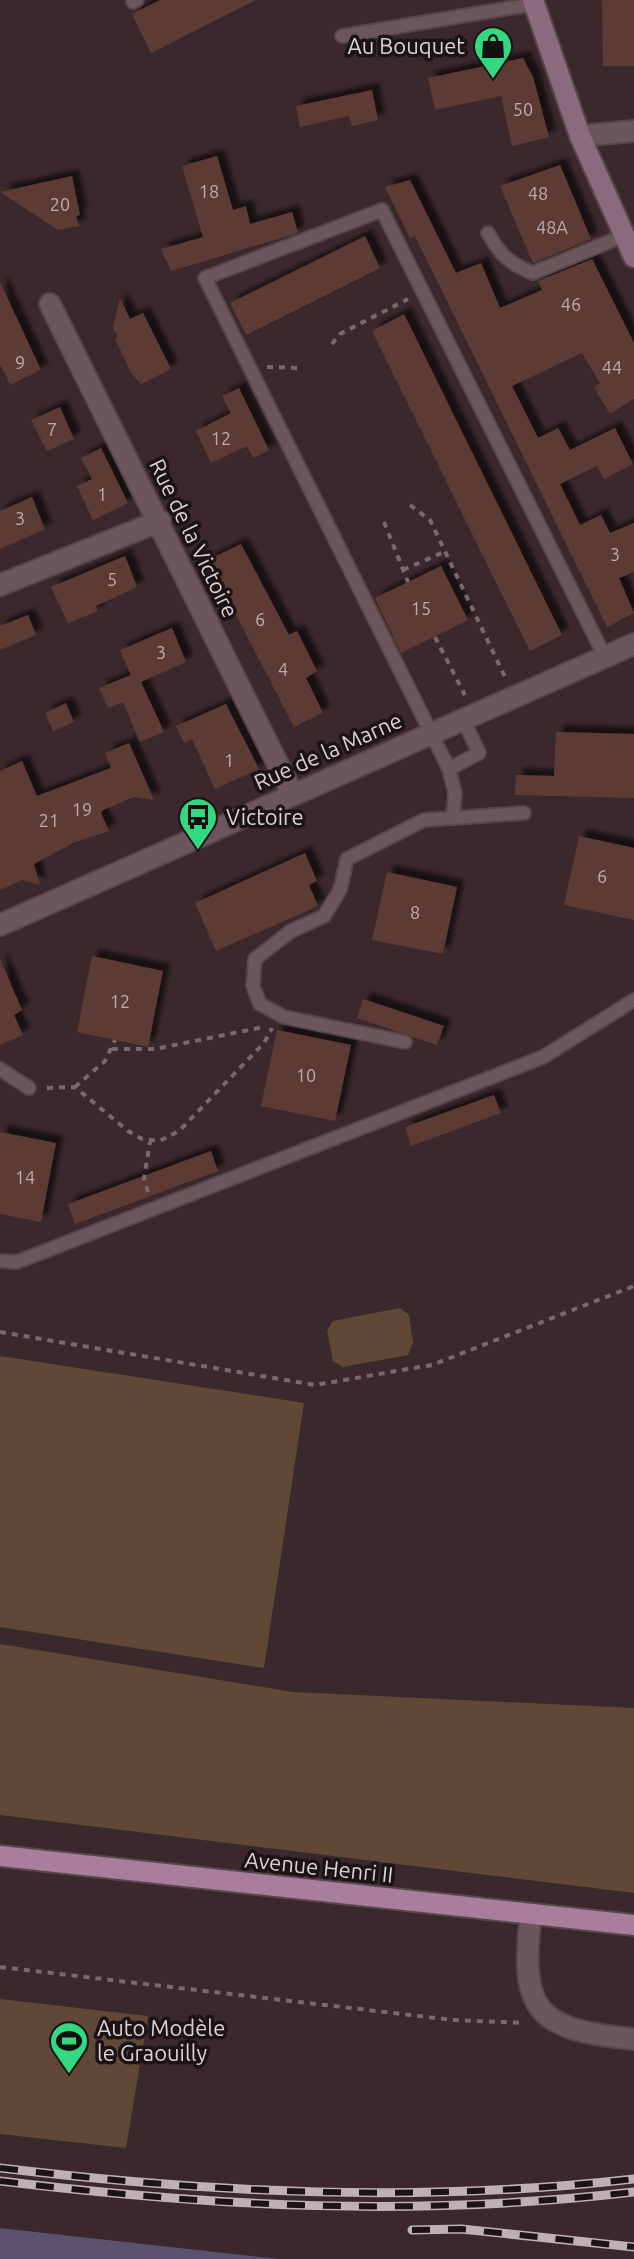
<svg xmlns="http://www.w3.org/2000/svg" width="634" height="2259" viewBox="0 0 634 2259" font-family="Ubuntu,sans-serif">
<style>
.green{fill:#5f4936}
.water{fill:#5c516e}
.building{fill:#5c3b34;filter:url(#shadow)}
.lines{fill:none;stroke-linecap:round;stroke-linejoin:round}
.lane-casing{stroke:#56464a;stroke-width:16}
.street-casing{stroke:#56464a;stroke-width:24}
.secondary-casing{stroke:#56464a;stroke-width:24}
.primary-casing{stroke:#56464a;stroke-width:24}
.path{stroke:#79686c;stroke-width:4;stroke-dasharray:6 6;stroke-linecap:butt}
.lane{stroke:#6c565b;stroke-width:12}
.street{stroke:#6c565b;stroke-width:20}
.secondary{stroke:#8a6a7c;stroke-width:20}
.primary{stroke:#a97e9d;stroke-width:20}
.rail-casing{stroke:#beb0b3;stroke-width:9}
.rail{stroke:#1c1316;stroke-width:6;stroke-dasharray:18;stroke-linecap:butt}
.labels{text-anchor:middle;stroke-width:7;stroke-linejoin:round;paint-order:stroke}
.number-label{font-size:18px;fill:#beacac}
.poi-label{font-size:22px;fill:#ded1d4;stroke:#1c1316;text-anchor:start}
.street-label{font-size:22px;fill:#ded1d4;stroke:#1c1316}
</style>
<defs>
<filter id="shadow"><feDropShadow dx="7" dy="-7" stdDeviation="2" flood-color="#0009"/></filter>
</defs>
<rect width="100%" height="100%" fill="#3b282d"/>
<path class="green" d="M400 1308 409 1315 413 1343 408 1355 343 1367 333 1361 327 1330 333 1321Z
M0 1356 304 1403 264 1668 0 1627Z
M0 1644 293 1692 634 1708V1893L0 1815Z
M0 1999 148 2016 126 2148 0 2134Z"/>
<path class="water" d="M0 2228 279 2259H0Z"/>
<path class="building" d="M160 0H256L151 53 132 14Z
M602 0H634V66H603Z
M523 58 533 77 549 137 512 146 501 96 435 110 428 78Z
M372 90 378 120 352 126 349 116 300 127 296 106Z
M217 156 233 210 246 206 250 224 292 212 298 233 171 271 161 249 203 237 182 166Z
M560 165 591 239 533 263 500 186Z
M72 176 80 215 76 216 79 226 58 230 0 192Z
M410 180 456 273 481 263 500 308 542 290 538 281 592 259 634 343V399L610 414 594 387 600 383 582 353 512 386 538 438 558 428 570 450 615 428 633 464 604 479 597 466 560 484 580 525 601 515 610 533 634 523V572L619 578 634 613 607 627 415 236 410 238 385 187Z
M365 236 380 268 246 335 230 303Z
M0 282 41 370 10 385 0 364Z
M120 298 130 319 143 313 171 369 141 384 132 374 115 339 118 337 113 327Z
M404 314 562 635 530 651 372 331Z
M239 388 269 450 253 458 247 446 211 463 196 431 231 413 222 396Z
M60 407 74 439 47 451 31 420Z
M101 448 128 503 93 520 77 486 92 479 81 458Z
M32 497 45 529 0 549V511Z
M241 544 289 635 297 631 317 671 306 678 323 713 294 727 208 560Z
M125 556 137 587 96 606 98 611 68 623 51 587Z
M441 566 468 620 401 653 375 598Z
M28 615 36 635 0 650V626Z
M172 628 186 662 141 682 164 732 140 742 123 702 108 708 99 688 131 675 120 650Z
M66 703 74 722 53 731 45 713Z
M226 704 259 769 215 789 192 739 184 743 176 726Z
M556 732 634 734V798L515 795 516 775 554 776Z
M129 743 154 800 134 797 103 810 101 813 109 831 75 842 34 864 40 885 22 880 0 890V771L22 761 37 796 108 769 111 767 105 753Z
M579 836 634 848V920L564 905Z
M305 853 317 881 309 885 318 906 216 951 195 903Z
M387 872 457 887 443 954 372 940Z
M92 956 163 971 148 1047 77 1032Z
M0 959 22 1010 14 1015 23 1035 0 1045Z
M363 999 444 1026 437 1045 357 1018Z
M277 1030 351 1045 335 1121 261 1106Z
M494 1095 501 1113 411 1146 405 1127Z
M0 1132 56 1143 41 1222 0 1214Z
M211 1151 218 1171 75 1224 68 1204Z"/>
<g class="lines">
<g class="lane-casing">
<path id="lane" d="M133 2 137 0
M342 36 534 4
M488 233C500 255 510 264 533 273L623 236
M449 769 205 278 382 210 605 657
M453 818 455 793 449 769 479 753 462 717
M405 1042 284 1017 260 1004 253 986 255 959 291 931 324 916 340 890 347 859 424 820 524 813
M0 1069 29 1088
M0 1261 17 1262 543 1057 634 1000"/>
</g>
<g class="street-casing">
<path id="street" d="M580 136 634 131
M50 304 292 793
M0 585 160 521
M0 925 634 644
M531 1914C519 2012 537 2030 634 2039"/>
</g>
<g class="secondary-casing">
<path id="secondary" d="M533 0 580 136 634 257"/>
</g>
<g class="primary-casing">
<path id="primary" d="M0 1856 634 1925"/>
</g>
<path class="path" d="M332 344 340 334 408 299
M267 367 301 368
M410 505 430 520 506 679
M384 522 408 582
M403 570 446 551
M435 637 465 695
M112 1049H155L264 1027
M75 1087 105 1061 115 1040
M47 1088 75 1087 128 1131 142 1139 160 1141 179 1131 264 1043 272 1028
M148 1192 144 1178 150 1142
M0 1332 315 1385 432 1365 634 1286
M0 1967 453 2020 524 2023"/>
<use href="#lane" class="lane"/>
<use href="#street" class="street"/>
<use href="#secondary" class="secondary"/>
<use href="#primary" class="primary"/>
<g class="rail-casing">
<path id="rail" d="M0 2168C212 2193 421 2203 634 2179
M0 2181C217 2207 416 2217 634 2192
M412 2230 461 2229 634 2247"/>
</g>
<use href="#rail" class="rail"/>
</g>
<defs>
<g id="shop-pin" transform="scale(2)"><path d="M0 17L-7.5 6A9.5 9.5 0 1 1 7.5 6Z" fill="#34d881" stroke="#1c1316"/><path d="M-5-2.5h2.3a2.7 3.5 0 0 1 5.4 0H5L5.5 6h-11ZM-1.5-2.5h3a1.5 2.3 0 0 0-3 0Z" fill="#111"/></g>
<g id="bus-pin" transform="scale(2)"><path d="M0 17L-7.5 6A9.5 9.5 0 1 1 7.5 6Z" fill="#34d881" stroke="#1c1316"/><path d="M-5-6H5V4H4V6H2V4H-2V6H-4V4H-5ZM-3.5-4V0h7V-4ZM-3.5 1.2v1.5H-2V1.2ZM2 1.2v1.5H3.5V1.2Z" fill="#111"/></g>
<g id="stadium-pin" transform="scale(2)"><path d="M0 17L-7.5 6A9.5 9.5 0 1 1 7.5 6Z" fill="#34d881" stroke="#1c1316"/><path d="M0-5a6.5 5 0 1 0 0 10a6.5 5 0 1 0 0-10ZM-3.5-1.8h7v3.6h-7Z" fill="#111"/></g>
</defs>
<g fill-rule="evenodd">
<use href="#shop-pin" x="493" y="46"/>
<use href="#bus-pin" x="198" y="817"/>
<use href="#stadium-pin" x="69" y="2041"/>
</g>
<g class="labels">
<g class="number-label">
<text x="523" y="116">50</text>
<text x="209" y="198">18</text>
<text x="538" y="200">48</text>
<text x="60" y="211">20</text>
<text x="552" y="234">48A</text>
<text x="571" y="311">46</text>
<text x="20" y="369">9</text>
<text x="612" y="374">44</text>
<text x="52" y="436">7</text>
<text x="221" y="445">12</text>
<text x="102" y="501">1</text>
<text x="20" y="525">3</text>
<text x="615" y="561">3</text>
<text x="112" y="586">5</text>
<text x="421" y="615">15</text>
<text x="260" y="626">6</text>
<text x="161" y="659">3</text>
<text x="283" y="676">4</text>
<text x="229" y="767">1</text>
<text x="82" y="816">19</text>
<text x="49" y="827">21</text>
<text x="602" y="883">6</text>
<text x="415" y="919">8</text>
<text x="120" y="1008">12</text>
<text x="306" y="1082">10</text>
<text x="25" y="1184">14</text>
</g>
<g class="poi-label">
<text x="465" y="54" text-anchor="end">Au Bouquet</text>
<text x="226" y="825">Victoire</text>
<text x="97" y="2036">Auto Modèle<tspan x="97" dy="25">le Graouilly</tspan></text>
</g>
<g class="street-label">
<text transform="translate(194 538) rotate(64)" y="8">Rue de la Victoire</text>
<text transform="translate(328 751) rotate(-24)" y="8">Rue de la Marne</text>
<text transform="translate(319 1867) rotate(6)" y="8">Avenue Henri II</text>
</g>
</g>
</svg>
